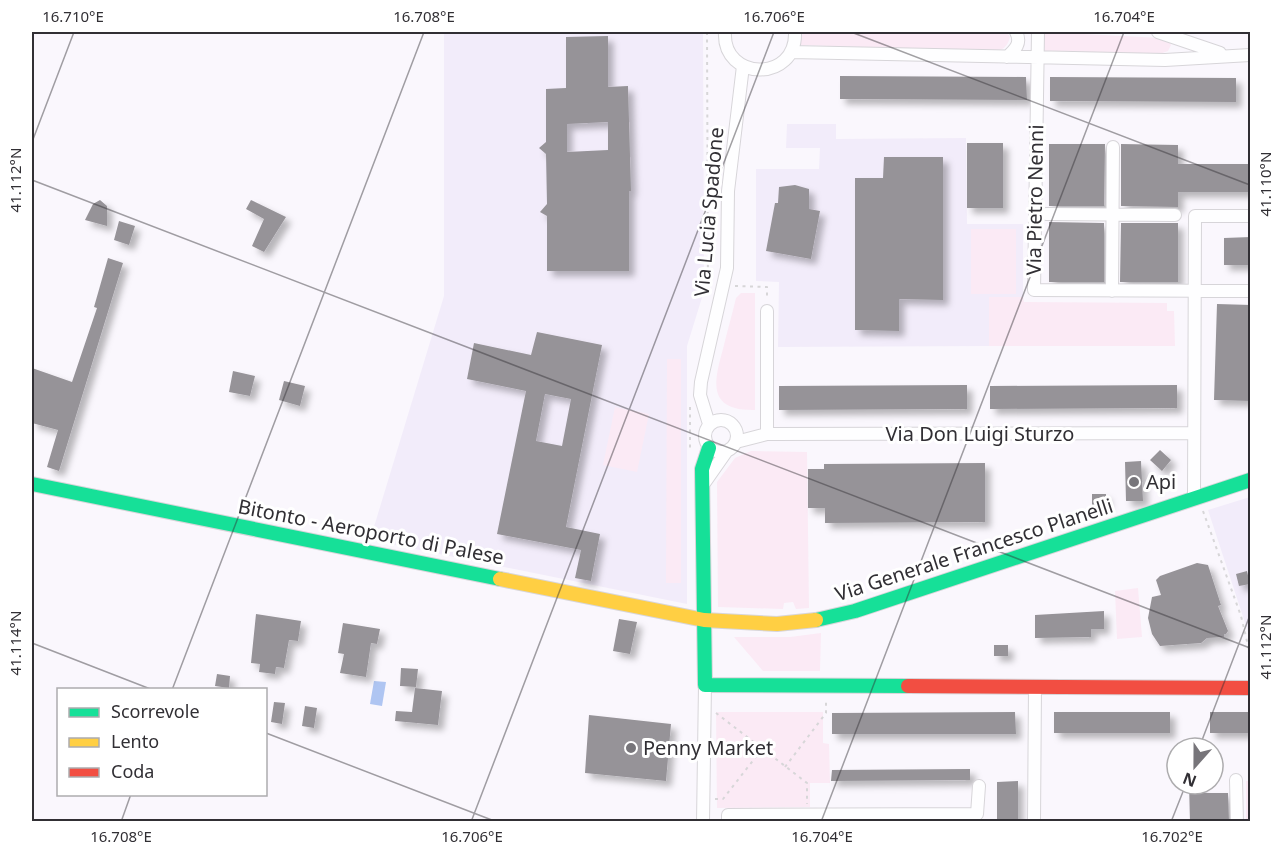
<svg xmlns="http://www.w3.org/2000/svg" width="1282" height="853" viewBox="0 0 1282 853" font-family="'Noto Sans',sans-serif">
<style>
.built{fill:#f2ecfa}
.green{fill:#fbeaf5}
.water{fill:#afc5f2}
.building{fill:#969398;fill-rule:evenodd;filter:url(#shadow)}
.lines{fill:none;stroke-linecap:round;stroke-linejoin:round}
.street-casing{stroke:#d7d5d9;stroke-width:14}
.fast-casing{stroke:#d7d5d9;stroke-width:16}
.slow-casing{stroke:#d7d5d9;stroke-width:16}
.jam-casing{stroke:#d7d5d9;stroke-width:16}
.path{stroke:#d7d6d8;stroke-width:2;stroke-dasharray:3 4.5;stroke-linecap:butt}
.street{stroke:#fefeff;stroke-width:12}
.fast{stroke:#16e098;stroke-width:14}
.slow{stroke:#ffcf43;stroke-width:14}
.jam{stroke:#f24e42;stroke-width:14}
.ticks{fill:none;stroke:#312f34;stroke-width:1.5;stroke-opacity:0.45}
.poi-dot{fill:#77757a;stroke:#fff;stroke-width:2}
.labels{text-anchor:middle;stroke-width:6;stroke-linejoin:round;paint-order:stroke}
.street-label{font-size:20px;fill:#312f34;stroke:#fff}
.poi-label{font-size:20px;fill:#312f34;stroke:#fff;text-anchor:start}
.neatline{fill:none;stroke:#312f34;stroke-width:2}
.ticks-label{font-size:15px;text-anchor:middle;fill:#312f34}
</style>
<defs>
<filter id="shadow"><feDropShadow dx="5.5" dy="5.5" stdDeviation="3" flood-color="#0004"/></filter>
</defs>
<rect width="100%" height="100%" fill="#faf7fd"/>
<path class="built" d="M444 32H703L704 291 687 346V604L370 540 444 296Z
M787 124H836V139L966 138 967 224H1023V297L989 298V346L778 347 779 282 756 281V169H819L820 148H786Z
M1250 497V638L1208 510Z"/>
<path class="green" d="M803 32H1007L1010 37C1006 52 998 51 984 51L799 45Z
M1045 32 1161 38 1168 40 1171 45 1168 51 1160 54 1043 53Z
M971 229H1016V294H971Z
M741 293H755V410C708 411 713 384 723 349 727 332 732 315 736 298Z
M989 297H1023L1024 302 1167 303V311H1174L1175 346H989Z
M667 359H681V583H666Z
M615 407 649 414 637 472 603 465Z
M751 451 807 452 809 608 796 609 793 602 784 603 783 609 718 607 717 482 735 458Z
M1138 588 1142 637 1117 639 1115 591Z
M821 633 820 671H763L734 637H790Z
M716 712H823V743L829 744 830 783H810V807L717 808Z
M1246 781H1250V821H1246Z"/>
<path class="water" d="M374 681 386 682 382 706 370 704Z"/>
<path class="building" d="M608 36V87L628 86 631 191H629V271H547V216L540 212 547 204 546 154 539 148 546 142V89L566 88V37ZM608 122V150L567 152V124Z
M840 76 1026 77 1027 100 840 99Z
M1050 77 1236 78V102L1050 101Z
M967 143H1003V208H967Z
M1049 144H1105L1104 206H1049Z
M1121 144 1178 145V164H1251V192H1178V207L1121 206Z
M884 157H943V300L899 299V331L855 330V178H883Z
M795 185 809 189V209L820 211 811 259 766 251 775 203H778L779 187Z
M100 200 107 206V226L85 220 93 204Z
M251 200 286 217 264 252 252 246 264 219 246 209Z
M119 221 135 226 129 245 114 240Z
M1049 222 1104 223V282H1049Z
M1121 223H1178V282H1120Z
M1251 237V265H1224V238Z
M108 258 123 263 59 471 47 467 58 430 32 423 34 389 32 388V368L72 382 97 308 94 307Z
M1217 304 1251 305V401L1214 400Z
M537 332 602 345 566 527 600 534 591 581 575 578 581 550 497 534 526 391 467 379 474 343 531 355ZM545 394 571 399 562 446 536 441Z
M233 371 255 376 250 396 229 392Z
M284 381 305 386 300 406 279 400Z
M967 385V409L779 410V386Z
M1177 385V408L990 409V386Z
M1160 450 1171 460 1162 471 1150 460Z
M1141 461 1143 501H1126L1125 462Z
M985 463V522L825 523V508H808V469H824V464Z
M1092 494H1106V505H1092Z
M1197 563 1208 565 1221 605 1218 606 1228 631 1226 634H1224V637L1207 638 1201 643 1160 646 1152 634 1148 618 1152 597 1161 595 1156 580 1160 576Z
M1247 571 1250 584 1239 586 1236 574Z
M1104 611V629H1091V637L1035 638V615Z
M256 614 301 621 298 641 289 640 284 668 276 667 275 674 259 672 260 664 251 663Z
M619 619 637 622 630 654 613 651Z
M343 623 380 629 377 644 371 643 366 677 340 673 344 654 338 653Z
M994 645H1008V656H994Z
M401 668 418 669 416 687 400 686Z
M217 674 230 676 229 688 215 686Z
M415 688 442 691 438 725 395 721 396 711 412 712Z
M274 702 285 703 282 724 271 722Z
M305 706 317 708 314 728 302 726Z
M1015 712 1016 734H832V713Z
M1054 712H1170V733H1054Z
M1210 712H1251V733H1210Z
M589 715 671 724 666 781 585 773Z
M970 769V780L831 781 832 770Z
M1018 781V822L997 820V782Z
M1189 784H1199V793H1228L1229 822H1190Z"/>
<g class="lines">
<g class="street-casing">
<path id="street" d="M725 32C722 81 797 83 795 32
M1038 32 1034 290 1250 291
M1158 32 1220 53
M791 52 1165 60 1250 55
M1007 57C1015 50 1022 43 1016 32
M1046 214 1175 215
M1112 291 1113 147
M767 311V434
M705 436a16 16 0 1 1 32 0a16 16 0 1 1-32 0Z
M709 424 700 395 701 382 727 268 728 191 743 66
M736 442 767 434 1193 433
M705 482 726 452
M1194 499 1195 216H1250
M1236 780 1237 822
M703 822 705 685
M728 822V815L977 814 979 786
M1034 822 1035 687"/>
</g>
<g class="fast-casing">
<path id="fast" d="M709 448 702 469 705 685 908 686
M32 484 500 579
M816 620 855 611 1250 480"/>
</g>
<g class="slow-casing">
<path id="slow" d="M500 579 704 620 777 624 816 620"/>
</g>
<g class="jam-casing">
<path id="jam" d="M908 686 1250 688"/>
</g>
<path class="path" d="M707 32 708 293
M735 286 767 287V300
M690 407V452
M1203 511 1241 616 1250 654
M716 713 807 783V804
M785 767 826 713V699
M715 799H723L762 749"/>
<use href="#street" class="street"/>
<use href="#fast" class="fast"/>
<use href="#slow" class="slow"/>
<use href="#jam" class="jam"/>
</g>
<path class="ticks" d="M851 32 1250 185M32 142 74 32M32 180 1250 648M32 643 153 690M172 690 424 32M266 733 497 822M1199 748 1250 615M121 822 131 794M471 822 774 32M821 822 1124 32M1171 822 1186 784"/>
<g class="poi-dot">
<circle cx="1134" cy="482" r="6"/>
<circle cx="631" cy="748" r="6"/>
</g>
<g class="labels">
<g class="street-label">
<text transform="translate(1035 200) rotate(-89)" y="7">Via Pietro Nenni</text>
<text transform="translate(709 212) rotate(-85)" y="7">Via Lucia Spadone</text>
<text x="980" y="441">Via Don Luigi Sturzo</text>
<text transform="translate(371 532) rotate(11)" y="7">Bitonto - Aeroporto di Palese</text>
<text transform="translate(974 550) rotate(-18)" y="7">Via Generale Francesco Planelli</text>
</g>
<g class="poi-label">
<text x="1146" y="489">Api</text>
<text x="643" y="755">Penny Market</text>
</g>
</g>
<rect width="1282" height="853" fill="none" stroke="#ffffff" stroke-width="66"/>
<rect x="57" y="688" width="210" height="108" fill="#ffffff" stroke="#adacae" stroke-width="1.5"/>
<rect x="69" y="708" width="30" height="9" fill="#16e098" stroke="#adacae" stroke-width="1.5"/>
<text x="111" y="718" font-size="18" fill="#312f34">Scorrevole</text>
<rect x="69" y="738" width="30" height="9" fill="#ffcf43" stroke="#adacae" stroke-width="1.5"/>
<text x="111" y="748" font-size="18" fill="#312f34">Lento</text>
<rect x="69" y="768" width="30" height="9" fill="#f24e42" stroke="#adacae" stroke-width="1.5"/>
<text x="111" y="778" font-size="18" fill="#312f34">Coda</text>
<g transform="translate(1195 766) rotate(201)"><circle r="28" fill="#ffffff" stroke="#adacae" stroke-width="1.5"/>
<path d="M0-4.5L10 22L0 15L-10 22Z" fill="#77757a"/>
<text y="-9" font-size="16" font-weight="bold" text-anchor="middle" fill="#312f34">N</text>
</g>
<rect x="33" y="33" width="1216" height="787" class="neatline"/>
<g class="ticks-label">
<text x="73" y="22">16.710°E</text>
<text x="424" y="22">16.708°E</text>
<text x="774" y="22">16.706°E</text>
<text x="1124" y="22">16.704°E</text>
<text transform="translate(16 180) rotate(-90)" y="5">41.112°N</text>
<text transform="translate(1266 184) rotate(-90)" y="5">41.110°N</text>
<text transform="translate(16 643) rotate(-90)" y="5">41.114°N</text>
<text transform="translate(1266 647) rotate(-90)" y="5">41.112°N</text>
<text x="121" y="842">16.708°E</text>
<text x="472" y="842">16.706°E</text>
<text x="822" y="842">16.704°E</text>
<text x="1172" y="842">16.702°E</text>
</g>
</svg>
